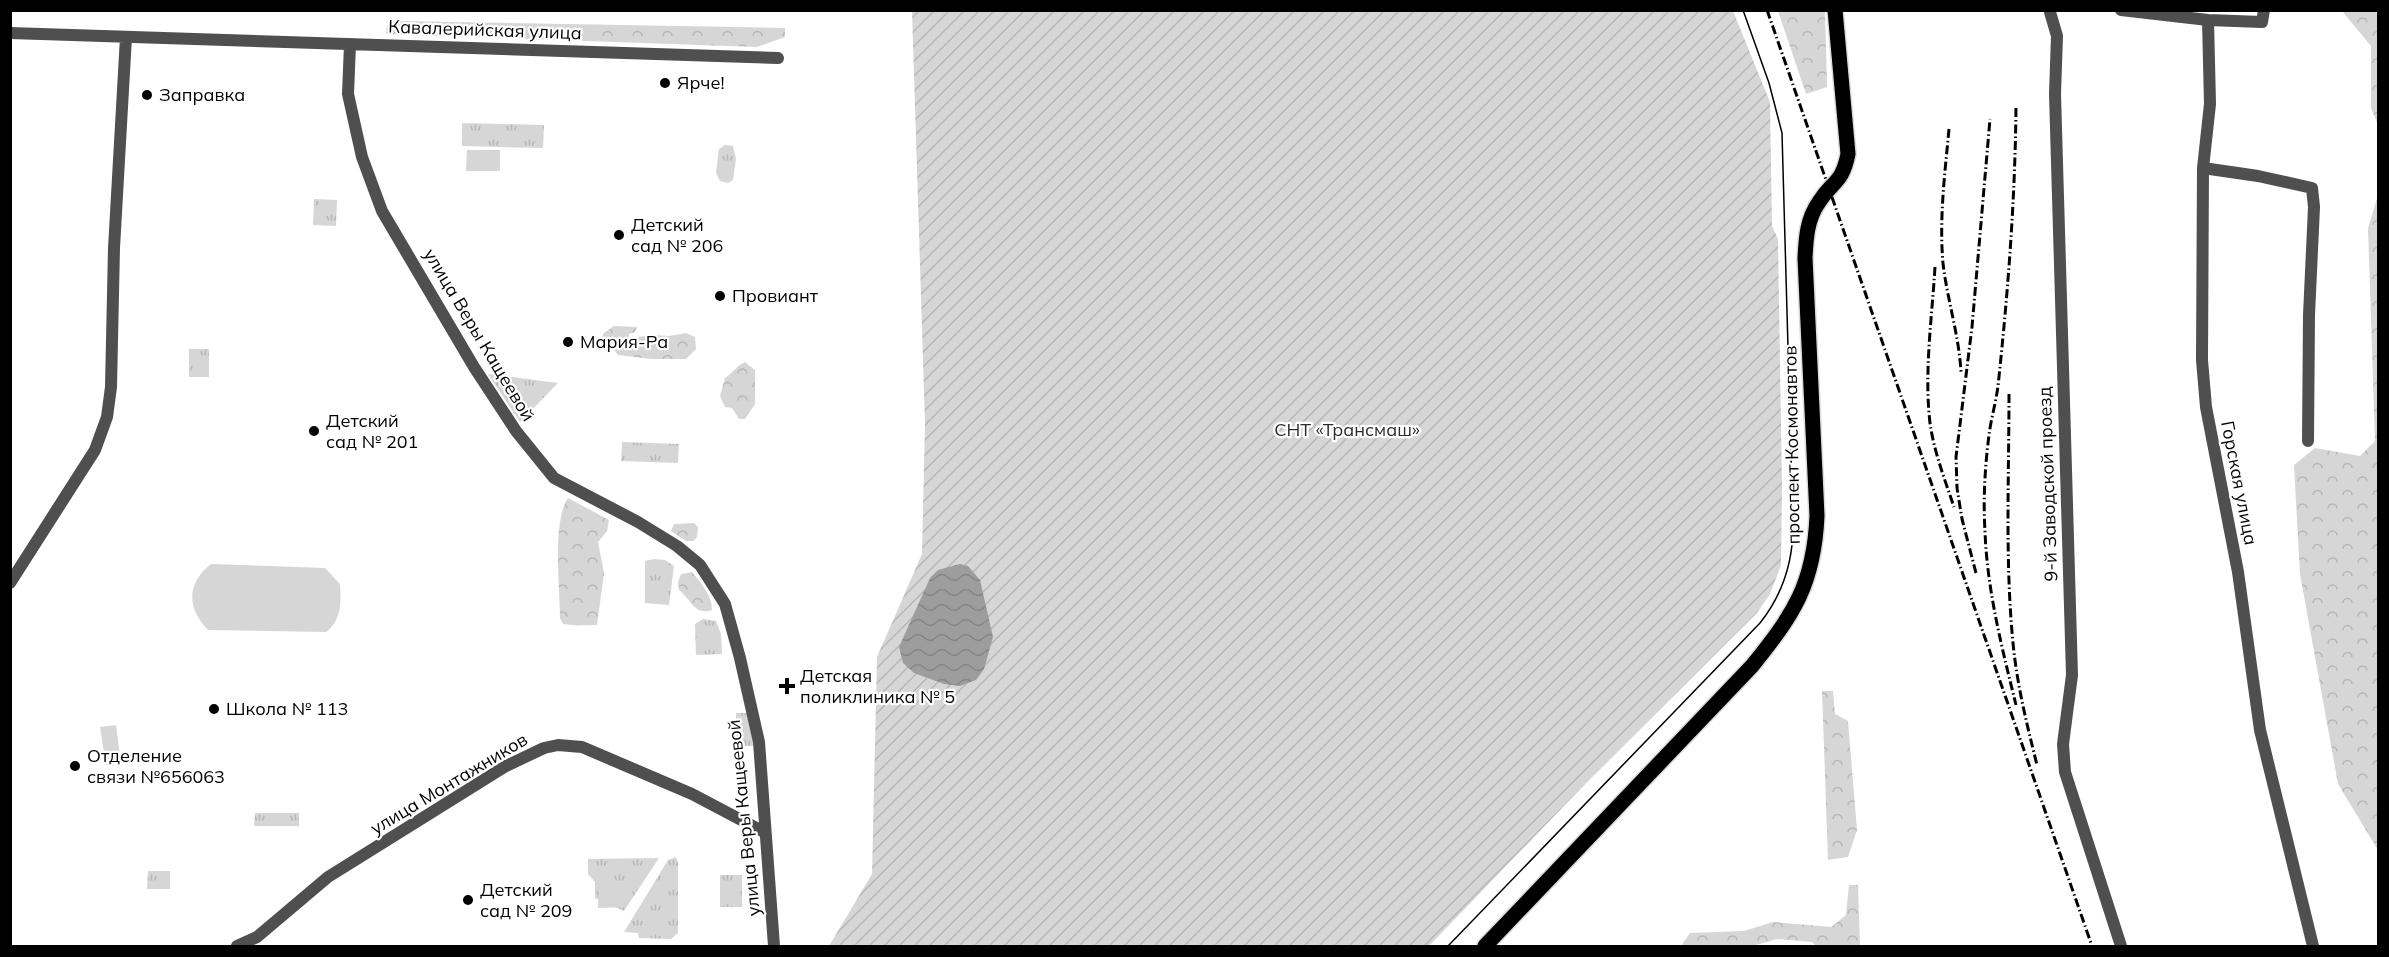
<svg xmlns="http://www.w3.org/2000/svg" width="2389" height="957" viewBox="0 0 2389 957" font-family="Mulish,sans-serif">
<style>
.grass{fill:url(#grass-tufts)}
.forest{fill:url(#forest-crowns)}
.garden{fill:url(#garden-furrows)}
.pitch{fill:#d6d6d6}
.water{fill:url(#water-waves)}
.lines{fill:none;stroke-linecap:round;stroke-linejoin:round}
.major-casing{stroke:#dbdbdb;stroke-width:18}
.minor{stroke:#4f4f4f;stroke-width:12}
.major{stroke:#000;stroke-width:15}
.tram{stroke:#000;stroke-width:1.5}
.rail{stroke:#000;stroke-width:3;stroke-dasharray:9 3 1.5 3;stroke-linecap:butt}
.poi-dot{fill:#000;stroke:#fff;stroke-width:2}
.labels{text-anchor:middle;stroke-width:4.5;stroke-linejoin:round;paint-order:stroke}
.street-label{font-size:18px;fill:#000;stroke:#fff}
.poi-label{font-size:18px;fill:#000;stroke:#fff;text-anchor:start}
.park-label{font-size:18px;fill:#2d2d2d;stroke:#fff}
</style>
<defs>
<pattern id="grass-tufts" width="24" height="20" patternUnits="userSpaceOnUse" patternTransform="scale(1.5)"><rect width="24" height="20" fill="#d6d6d6"/><path d="M3 7l-1-3M5 7V3M7 7l1-3M15 17l-1-3M17 17v-4M19 17l1-3" fill="none" stroke="#b6b6b6"/></pattern>
<pattern id="forest-crowns" width="20" height="18" patternUnits="userSpaceOnUse" patternTransform="scale(1.5)"><rect width="20" height="18" fill="#d6d6d6"/><path d="M2 6a3 3 0 1 1 6 0M12 15a3 3 0 1 1 6 0" fill="none" stroke="#b6b6b6"/></pattern>
<pattern id="garden-furrows" width="10" height="10" patternUnits="userSpaceOnUse" patternTransform="scale(1.5)"><rect width="10" height="10" fill="#d6d6d6"/><path d="M-1 1l2-2M0 10L10 0M9 11l2-2" fill="none" stroke="#b6b6b6"/></pattern>
<pattern id="water-waves" width="16" height="10" patternUnits="userSpaceOnUse" patternTransform="scale(1.5)"><rect width="16" height="10" fill="#9d9d9d"/><path d="M0 5q4-4 8 0t8 0" fill="none" stroke="#858585"/></pattern>
</defs>
<rect width="100%" height="100%" fill="#fff"/>
<path class="grass" d="M462 123 544 125 543 148 462 146Z
M725 145 733 146 736 159 733 180 728 183 720 181 716 173 719 149Z
M314 199 337 200 336 226 313 225Z
M189 349H209V377H189Z
M488 374 558 383 520 422Z
M622 442 679 444 678 463 621 461Z
M654 559 665 560 674 566 669 605 645 603V561Z
M703 619 716 621 721 634 722 654 696 655 695 624Z
M736 713H747L754 746H736Z
M255 813H299V826H254Z
M676 857 678 863V933L671 939 639 938 638 933 624 932 668 860Z
M659 858 624 911 595 898V882L588 874V859Z
M148 871H170V889H147Z
M720 875H742V907H720Z"/>
<path class="forest" d="M1778 11H1825L1827 87 1806 94Z
M2342 11H2378V125L2371 108V46Z
M397 21 785 28V37L757 47 386 34 387 25Z
M2378 195V850L2338 784 2300 574 2294 465 2315 448 2360 456 2375 441 2368 228Z
M614 326 637 327 635 332 629 334V338L655 335 669 336 686 333 695 337 696 349 686 359H651L618 355 615 351 600 341 604 333Z
M745 362 755 370V404L745 419H739L732 408 725 407 720 396 725 378C733 373 736 366 745 362Z
M568 498 609 520 607 531 598 542 604 573 597 625C585 625 575 626 563 624L560 618C560 589 552 521 568 498Z
M694 523 698 527 697 537 693 541H686L671 531 674 524Z
M692 572C701 583 712 595 712 610 694 616 691 599 679 590L678 582 681 574Z
M1822 691H1833L1835 714 1848 721 1857 830 1848 857 1828 860Z
M1849 885H1858L1860 946H1816L1812 942 1777 939 1753 946H1681L1690 933 1744 931 1773 922 1831 927 1846 915Z"/>
<path class="garden" d="M912 11H1733L1770 102 1772 226 1778 239 1782 486 1781 565 1770 594 1757 613 1588 781 1429 946H829L872 874 877 657 922 554 925 423Z"/>
<path class="pitch" d="M467 150H500V171H466Z
M211 564 325 568 340 584C341 602 342 620 326 632L208 630C187 608 186 584 211 564Z
M116 725 121 763 106 765 100 727Z
M599 887H627L626 907 598 908Z"/>
<path class="water" d="M960 564 968 566 980 580 993 637 984 669 976 680 960 686 944 684 914 673 903 663 899 647 930 578 938 570Z"/>
<g class="lines">
<g class="major-casing">
<path id="major" d="M1485 946 1752 666C1794 614 1814 584 1817 516L1805 258C1806 238 1807 219 1819 202 1833 180 1842 184 1848 154L1835 10"/>
</g>
<path class="minor" d="M2121 10 2208 20 2262 22 2264 10
M2050 12 2057 36 2055 94 2072 675 2063 744 2065 772 2121 946
M2208 20 2210 104 2203 168 2202 360 2206 407 2238 572 2260 730 2313 946
M10 33 778 58
M350 44 348 94 362 157 382 211 474 367 516 431 554 478 638 522 677 546 700 565 725 604 740 658 759 742 774 946
M2203 168 2258 176 2312 188 2314 207 2309 315 2308 441
M10 583 95 450 107 417 111 387 114 248 126 37
M237 946 257 937 328 877 506 766 544 748 558 745 582 747 692 794 764 832"/>
<use href="#major" class="major"/>
<path class="tram" d="M1448 946 1760 623C1783 594 1793 563 1793 526L1782 133 1769 83 1743 10"/>
<path class="rail" d="M1767 10 2092 946
M2016 108C2015 201 2008 293 1998 386 1996 402 1991 419 1989 435 1985 466 1983 499 1985 531 1987 590 2002 648 2016 705
M1949 129C1945 173 1939 218 1943 263 1947 299 1959 335 1961 372
M1935 267C1932 318 1924 372 1930 423 1934 452 1945 480 1954 507
M2009 394C2009 477 2005 561 2013 643 2017 685 2027 725 2037 765
M1976 573 1962 519 1957 488 1956 457 1972 327 1990 119"/>
</g>
<g class="poi-dot">
<circle cx="665" cy="83" r="6"/>
<circle cx="147" cy="95" r="6"/>
<circle cx="619" cy="235" r="6"/>
<circle cx="720" cy="296" r="6"/>
<circle cx="568" cy="342" r="6"/>
<circle cx="314" cy="431" r="6"/>
<path d="M784 677h6v6h6v6h-6v6h-6v-6h-6v-6h6z"/>
<circle cx="214" cy="709" r="6"/>
<circle cx="75" cy="766" r="6"/>
<circle cx="468" cy="900" r="6"/>
</g>
<g class="labels">
<g class="street-label">
<text transform="translate(485 30) rotate(2)" y="6">Кавалерийская улица</text>
<text transform="translate(479 335) rotate(59)" y="6">улица Веры Кащеевой</text>
<text transform="translate(1792 445) rotate(-91)" y="6">проспект Космонавтов</text>
<text transform="translate(2239 483) rotate(79)" y="6">Горская улица</text>
<text transform="translate(2048 484) rotate(-92)" y="6">9-й Заводской проезд</text>
<text transform="translate(449 784) rotate(-31)" y="6">улица Монтажников</text>
<text transform="translate(744 818) rotate(-96)" y="6">улица Веры Кащеевой</text>
</g>
<g class="poi-label">
<text x="677" y="89">Ярче!</text>
<text x="159" y="101">Заправка</text>
<text x="631" y="231">Детский<tspan x="631" dy="21">сад № 206</tspan></text>
<text x="732" y="302">Провиант</text>
<text x="580" y="348">Мария-Ра</text>
<text x="326" y="427">Детский<tspan x="326" dy="21">сад № 201</tspan></text>
<text x="800" y="682">Детская<tspan x="800" dy="21">поликлиника № 5</tspan></text>
<text x="226" y="715">Школа № 113</text>
<text x="87" y="762">Отделение<tspan x="87" dy="21">связи №656063</tspan></text>
<text x="480" y="896">Детский<tspan x="480" dy="21">сад № 209</tspan></text>
</g>
<g class="park-label">
<text x="1347" y="436">СНТ «Трансмаш»</text>
</g>
</g>
<rect width="2389" height="957" fill="none" stroke="#000000" stroke-width="24"/>
</svg>
